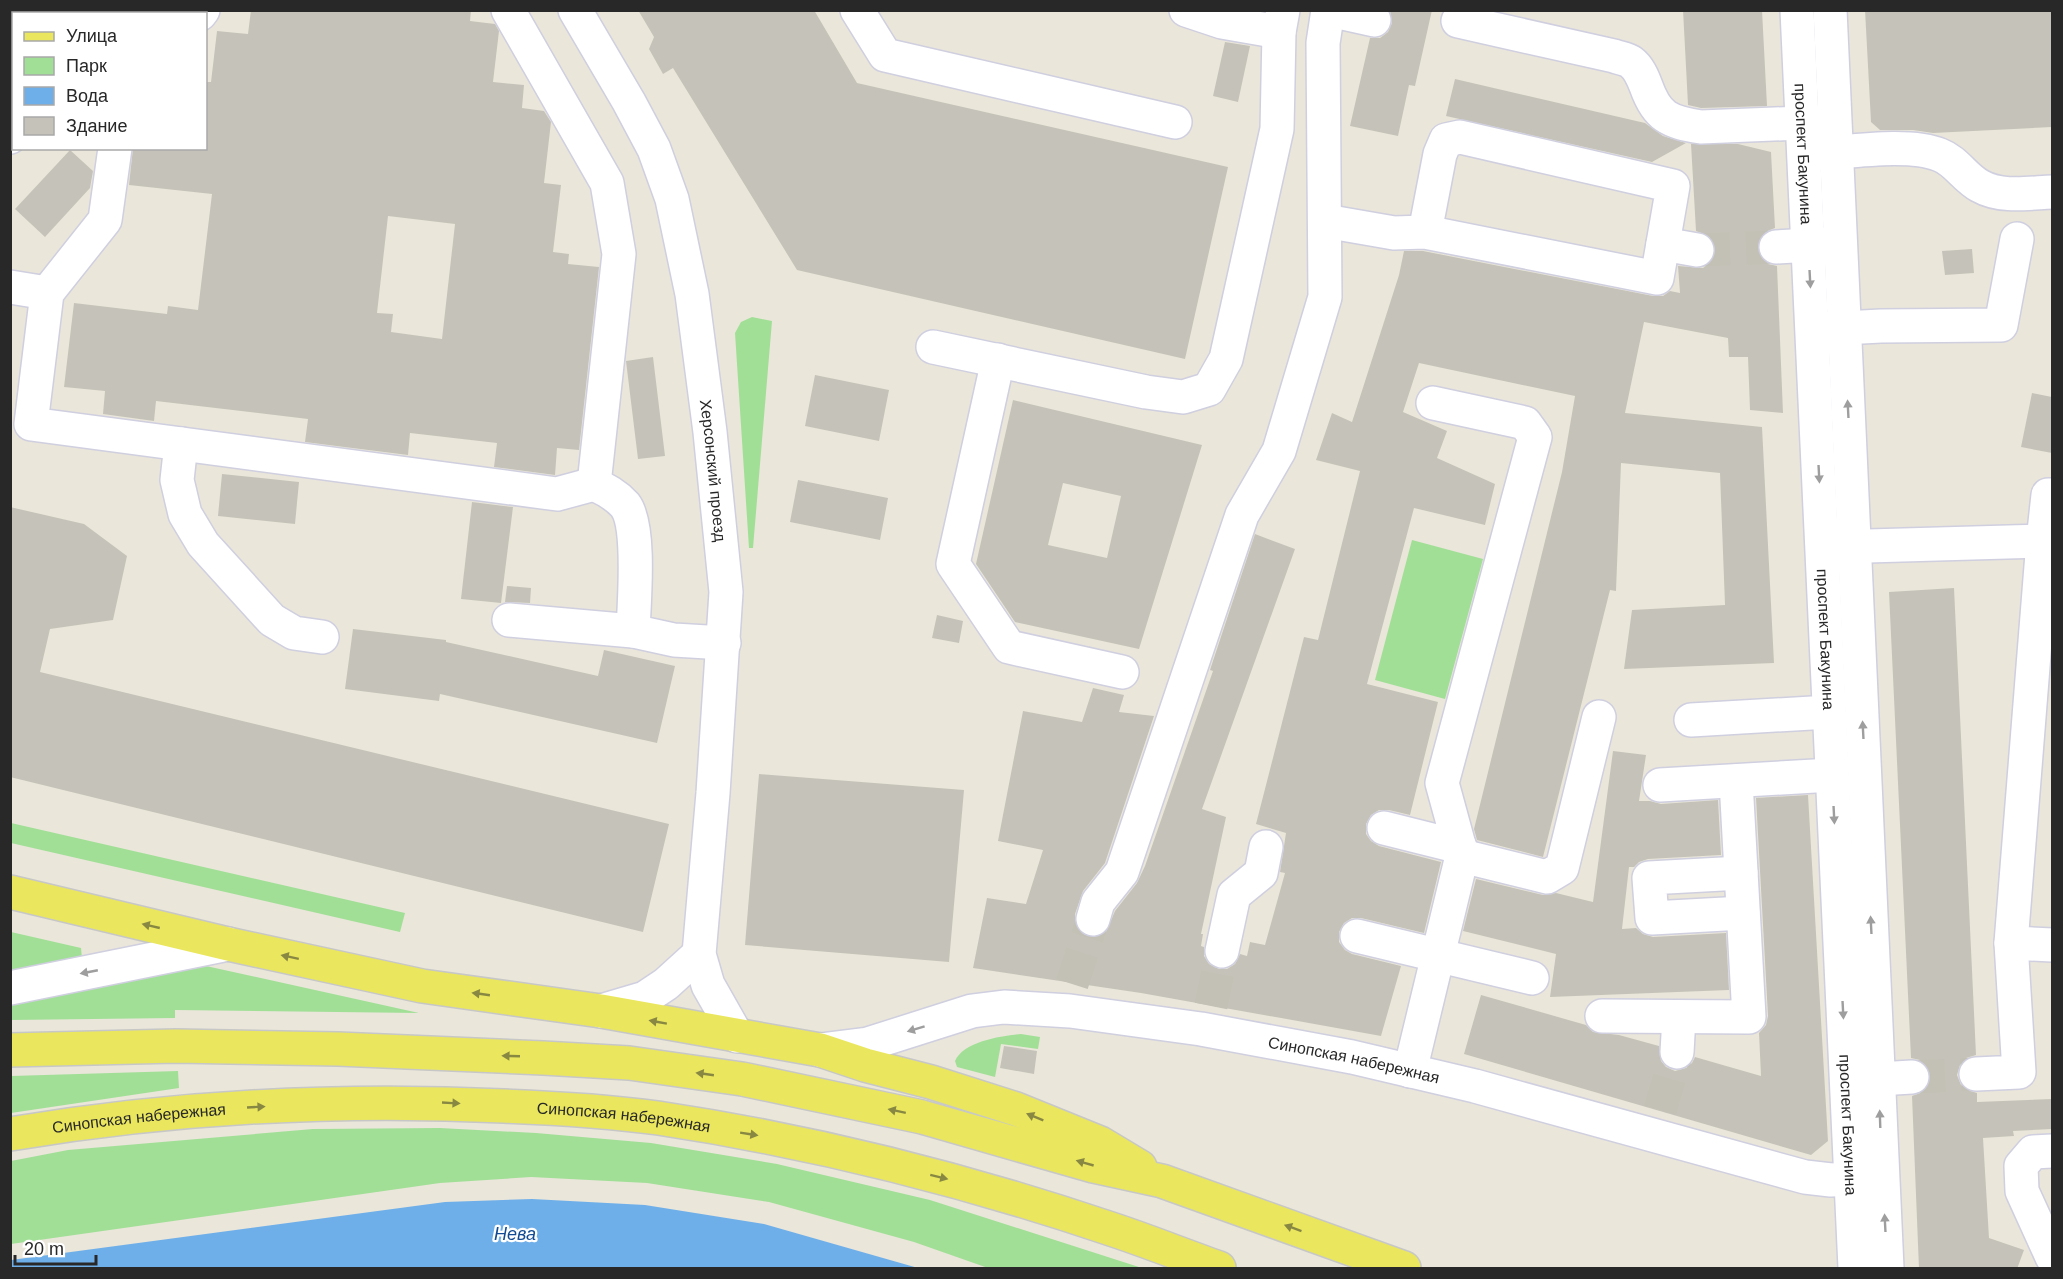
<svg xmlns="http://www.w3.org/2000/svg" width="2063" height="1279" viewBox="0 0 2063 1279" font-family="Helvetica,sans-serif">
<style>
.green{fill:#a1df97}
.water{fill:#6fafe9}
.building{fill:#c5c3b9;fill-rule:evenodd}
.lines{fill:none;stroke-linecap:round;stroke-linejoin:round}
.minor-tunnel{stroke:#c3c0b6;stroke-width:33;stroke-dasharray:33 16;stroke-linecap:butt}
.minor-casing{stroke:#cfcfe0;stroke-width:36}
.major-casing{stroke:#c7c7c7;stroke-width:36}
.minor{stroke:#fff;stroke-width:33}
.major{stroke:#eae75e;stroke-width:33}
.tram{stroke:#9e9db2;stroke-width:1.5}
.oneway{fill:#9e9e9e}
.oneway2{fill:#898843}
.labels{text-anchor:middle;stroke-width:4.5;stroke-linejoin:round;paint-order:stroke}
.street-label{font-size:16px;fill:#282828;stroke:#fff}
.water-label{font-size:18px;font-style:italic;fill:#124b91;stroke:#fff}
</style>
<rect width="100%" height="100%" fill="#eae6da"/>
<path class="green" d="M752 317 772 321 753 548H749L735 333 741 322Z
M1412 540 1483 559 1445 699 1375 680Z
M11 823 405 913 400 932 11 843Z
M11 932 81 948 82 959 11 972Z
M206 966 419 1013 175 1010V1018L11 1020V1002Z
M1021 1034 1040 1037 1038 1049 1001 1044 995 1077 957 1067 955 1061C964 1041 1002 1036 1021 1034Z
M178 1071 179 1088 11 1113V1076Z
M440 1128 536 1133 651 1143 777 1164 930 1200 1142 1268H988L914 1242 769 1202 647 1183 531 1177 440 1183 11 1244V1161L68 1150 313 1129Z"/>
<path class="water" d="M532 1199 645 1205 764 1224 918 1268H11V1260L445 1202Z"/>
<path class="building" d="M251 10H471L470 21 495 24 499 31 493 82 524 85 522 108 544 111 551 122 544 183 561 185 553 252 569 254 568 264 599 267 579 450 557 448 555 475 494 467 497 443 410 433 408 455 305 442 308 419 156 401 154 421 103 414 105 391 64 387 74 303 167 314 168 306 198 310 212 194 129 185 133 148H206V82H211L217 31 248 34ZM388 216 455 224 442 339 391 332 393 314 377 313Z
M638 10H814L857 83 1228 167 1185 359 797 270 673 68 663 74 649 49 654 37Z
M1390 10H1432L1415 86 1409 85 1398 136 1350 126 1370 38H1380L1388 32 1392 23Z
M1683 10H1762L1767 106 1701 108 1688 105Z
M1865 10H2052V127L1933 133 1913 130H1880L1871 122Z
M1225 42 1250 46 1238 102 1213 96Z
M1455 79 1645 123 1663 136 1686 143 1652 162 1446 116Z
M1691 144H1738L1771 152 1775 228 1765 232 1759 239 1757 248 1761 258 1768 264 1777 266 1783 413 1750 410 1748 357H1729L1728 338 1644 322 1625 413 1762 427 1774 663 1624 669 1632 610 1725 605 1720 473 1621 463 1616 591 1610 590 1543 857 1477 840 1474 829 1562 472 1575 396 1419 363 1403 412 1447 431 1437 458 1495 484 1485 525 1414 508 1367 684 1438 702 1410 815 1389 810H1379L1371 815 1366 824V834L1371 841 1379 846 1441 862 1424 933 1361 918H1352L1344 923 1339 932V942L1345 950 1352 954 1401 966 1381 1036 1141 993 973 968 987 898 1026 904 1043 850 998 841 1023 711 1082 722 1093 688 1124 695 1119 712 1154 716 1105 863 1083 891 1075 914V924L1080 932 1088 937H1098L1106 932 1115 911 1137 883 1145 866 1213 671 1210 670 1255 534 1295 549 1202 809 1226 817 1201 934H1203L1201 946 1204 947V956L1209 964 1219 969H1227L1235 964 1240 954 1247 956 1250 942 1265 945 1285 873 1280 872 1286 833 1256 824 1304 637 1318 640 1360 471 1316 460 1332 413 1352 422 1399 275 1404 251H1423L1653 296H1663L1670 291 1680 293 1678 266 1703 268 1711 262 1715 253 1714 243 1709 236 1696 231Z
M70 150 93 171 90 188 45 237 15 209Z
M1972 249 1974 273 1945 275 1942 251Z
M653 357 665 456 638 459 626 361Z
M815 375 889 390 879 441 805 426Z
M2032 393 2052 397V453L2021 447Z
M1013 400 1202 445 1139 649 1015 622 976 564ZM1063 483 1121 496 1107 558 1048 545Z
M222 474 299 482 295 524 218 516Z
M798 480 888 498 880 540 790 522Z
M472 502 513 507 501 603 461 599Z
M10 507 84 524 127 556 113 620 50 629 40 672 669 824 643 932 10 777Z
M507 586 531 588 530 603 505 602Z
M1954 588 1976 1055 1966 1058 1960 1065 1957 1075 1961 1085 1967 1090 1977 1093V1102L2052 1099V1129L2013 1131 2014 1136 1983 1138 1989 1238 2024 1250 2017 1269H1919L1912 1096 1923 1092 1928 1086 1931 1076 1927 1066 1920 1060 1911 1058 1889 592Z
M937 615 963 621 959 643 932 638Z
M353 629 446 640V642L598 676 604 650 675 666 657 743 440 694 439 701 345 689Z
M1613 751 1646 755 1639 801H1650L1661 804 1718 800 1721 855 1648 859 1639 862 1634 867H1629L1622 929 1636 928 1643 934 1653 937 1726 933 1729 990 1550 997 1556 954 1463 931 1476 879 1543 895 1556 893 1593 902Z
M759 774 964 790 949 962 745 945Z
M1808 795 1828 1141 1811 1155 1464 1054 1481 995 1586 1025 1593 1032 1619 1035 1659 1046 1661 1061 1666 1067 1675 1071 1686 1068 1692 1063 1695 1057 1761 1076 1759 1033 1766 1025 1768 1016 1756 798Z
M1004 1046 1037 1051 1034 1074 1000 1068Z"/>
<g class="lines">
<path class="minor-tunnel" d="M1697 250 1776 247
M1072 984 1093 919
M1211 1006 1222 951
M1912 1077 1976 1074
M1660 1110 1677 1052"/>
<g class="minor-casing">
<g id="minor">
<path id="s1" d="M575 10 629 102 654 149 672 199 692 294 710 432 726 592 713 793 699 954 708 985 737 1036"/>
<path d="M857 10 885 55 1175 122"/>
<path d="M1186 10 1222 22 1279 32"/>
<path d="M1329 10 1374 20"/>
<path id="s2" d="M1797 10 1855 1268"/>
<path d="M1830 10 1887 1268"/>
<path d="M67 14 70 10"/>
<path d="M128 14 131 10"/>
<path d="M200 14 203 10"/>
<path d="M1458 21 1614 56C1619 58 1627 59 1631 62 1639 68 1643 78 1646 86 1657 117 1669 122 1701 127L1825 122"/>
<path d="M10 73 14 70"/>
<path d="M10 137 14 134"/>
<path d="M115 148 105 220 47 293 31 424 557 494 594 484 619 254 607 183 508 10"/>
<path d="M1815 154C1849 152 1909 142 1940 155 1956 161 1965 178 1980 186 2001 198 2029 193 2052 192"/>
<path d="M1325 221 1394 233 1425 232 1657 278 1673 186 1460 137 1446 140 1440 154 1425 232"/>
<path d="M1663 244 1697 250"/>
<path d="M1776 247 1828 244"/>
<path d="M10 287 47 293"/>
<path d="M1824 329 1881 326 2001 325 2017 239"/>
<path d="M933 347 1146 392 1183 397 1209 389 1226 359 1277 129 1279 32 1283 10"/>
<path d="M998 360 953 564 1009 647 1122 672"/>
<path d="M181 444 177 480 185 514 203 544 272 620 294 633 322 637"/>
<path d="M594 484C606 490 616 495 625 505 641 526 634 603 633 631L674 640 724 643"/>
<path d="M1833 547 2043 541"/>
<path d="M509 620 633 631"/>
<path d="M1691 720 1829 712"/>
<path d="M1660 785 1832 775"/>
<path d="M1384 828 1460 847"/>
<path d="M1462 856 1547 877 1562 868 1599 717"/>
<path d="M1741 873 1649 878 1652 918 1743 913"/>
<path d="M1093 919 1098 902 1122 872 1242 515 1279 451 1325 297 1323 43 1328 10"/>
<path d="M1357 936 1532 978"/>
<path d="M2011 943 2052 945"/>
<path d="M1222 951 1234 895 1261 873 1266 847"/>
<path d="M10 988 228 944"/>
<path d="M601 1011 645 998 666 984 699 954"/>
<path d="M1602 1016 1749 1017 1736 781"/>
<path id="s3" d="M820 1050 868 1044 972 1011 1004 1007 1070 1011 1201 1029 1352 1057 1475 1086 1805 1177 1831 1180 1872 1178"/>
<path d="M1677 1052 1679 1017"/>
<path d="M1410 1071 1462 856 1442 783 1535 437 1525 423 1433 403"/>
<path d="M1976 1074 2019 1072 2011 943 2043 541 2048 495H2052"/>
<path d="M1878 1079 1912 1077"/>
<path d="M2052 1151 2033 1152 2021 1166 2022 1191 2052 1257"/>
</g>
</g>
<g class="major-casing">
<g id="major">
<path d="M10 892 228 944 422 986 601 1011 820 1050 865 1065 931 1082 1016 1109 1100 1143 1140 1167"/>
<path d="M10 1050 176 1046 338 1049 543 1058 629 1063 742 1079 922 1117 1093 1166 1162 1181 1404 1268"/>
<path id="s4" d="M10 1134C173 1107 339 1098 504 1106 555 1108 607 1111 658 1118 811 1141 962 1179 1108 1228 1145 1240 1182 1255 1219 1268"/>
</g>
</g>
<use href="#minor" class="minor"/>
<use href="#major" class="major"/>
<path class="tram" d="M84 14 86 10
M106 14 108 10
M10 91 14 88
M10 114 14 111"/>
</g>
<defs><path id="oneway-solid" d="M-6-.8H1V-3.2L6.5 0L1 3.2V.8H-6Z" transform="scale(1.5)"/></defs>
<g class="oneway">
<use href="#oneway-solid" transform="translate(1810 279) rotate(87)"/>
<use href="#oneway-solid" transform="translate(1848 409) rotate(-93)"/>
<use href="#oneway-solid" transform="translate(1819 474) rotate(87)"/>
<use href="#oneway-solid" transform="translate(1863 730) rotate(-93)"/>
<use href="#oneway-solid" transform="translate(1834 815) rotate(87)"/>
<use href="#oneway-solid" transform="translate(1871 925) rotate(-93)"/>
<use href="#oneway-solid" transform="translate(89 972) rotate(169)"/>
<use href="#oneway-solid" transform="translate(1843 1010) rotate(87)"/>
<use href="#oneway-solid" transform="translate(916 1029) rotate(163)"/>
<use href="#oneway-solid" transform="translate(1880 1119) rotate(-92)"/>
<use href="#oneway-solid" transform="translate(1885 1223) rotate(-93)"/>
</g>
<g class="oneway2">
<use href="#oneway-solid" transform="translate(151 926) rotate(-167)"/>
<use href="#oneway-solid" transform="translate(290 957) rotate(-168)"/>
<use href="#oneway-solid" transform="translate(481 994) rotate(-172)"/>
<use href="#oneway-solid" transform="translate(658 1022) rotate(-170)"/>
<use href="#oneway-solid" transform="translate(511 1056) rotate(-178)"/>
<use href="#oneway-solid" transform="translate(705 1074) rotate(-172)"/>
<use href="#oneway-solid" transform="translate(451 1103) rotate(3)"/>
<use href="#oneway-solid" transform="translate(256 1107) rotate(-3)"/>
<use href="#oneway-solid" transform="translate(897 1111) rotate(-168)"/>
<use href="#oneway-solid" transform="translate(1035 1117) rotate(-158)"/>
<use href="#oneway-solid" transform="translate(749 1134) rotate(9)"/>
<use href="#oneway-solid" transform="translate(1085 1163) rotate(-164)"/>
<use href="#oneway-solid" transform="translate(939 1177) rotate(14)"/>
<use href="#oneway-solid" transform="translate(1293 1228) rotate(-160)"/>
</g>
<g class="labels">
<g class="street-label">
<text dy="6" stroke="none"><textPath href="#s2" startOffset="144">проспект Бакунина</textPath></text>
<text dy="6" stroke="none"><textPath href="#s1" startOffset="488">Херсонский проезд</textPath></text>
<text dy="6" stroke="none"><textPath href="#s2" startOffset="630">проспект Бакунина</textPath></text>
<text dy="6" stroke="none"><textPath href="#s3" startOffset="544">Синопская набережная</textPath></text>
<text dy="6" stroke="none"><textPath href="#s4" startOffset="130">Синопская набережная</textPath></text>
<text dy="6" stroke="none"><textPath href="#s4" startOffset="616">Синопская набережная</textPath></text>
<text dy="6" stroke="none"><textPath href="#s2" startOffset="1116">проспект Бакунина</textPath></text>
</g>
<g class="water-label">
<text x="515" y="1240">Нева</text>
</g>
</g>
<rect width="2063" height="1279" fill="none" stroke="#282828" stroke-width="24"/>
<rect x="12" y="12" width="195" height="138" fill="#ffffff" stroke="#a9a9a9" stroke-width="1.5"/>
<rect x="24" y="32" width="30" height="9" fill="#eae75e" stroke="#a9a9a9" stroke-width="1.5"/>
<text x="66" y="42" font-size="18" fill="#282828">Улица</text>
<rect x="24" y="57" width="30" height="18" fill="#a1df97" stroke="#a9a9a9" stroke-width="1.5"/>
<text x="66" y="72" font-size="18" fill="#282828">Парк</text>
<rect x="24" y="87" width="30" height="18" fill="#6fafe9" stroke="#a9a9a9" stroke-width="1.5"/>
<text x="66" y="102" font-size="18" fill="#282828">Вода</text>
<rect x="24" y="117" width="30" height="18" fill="#c5c3b9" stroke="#a9a9a9" stroke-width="1.5"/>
<text x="66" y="132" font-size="18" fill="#282828">Здание</text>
<path d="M15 1255v9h81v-9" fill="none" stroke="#282828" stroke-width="3"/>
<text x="24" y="1255" font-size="18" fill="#282828" stroke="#ffffff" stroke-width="4.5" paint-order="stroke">20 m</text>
</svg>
